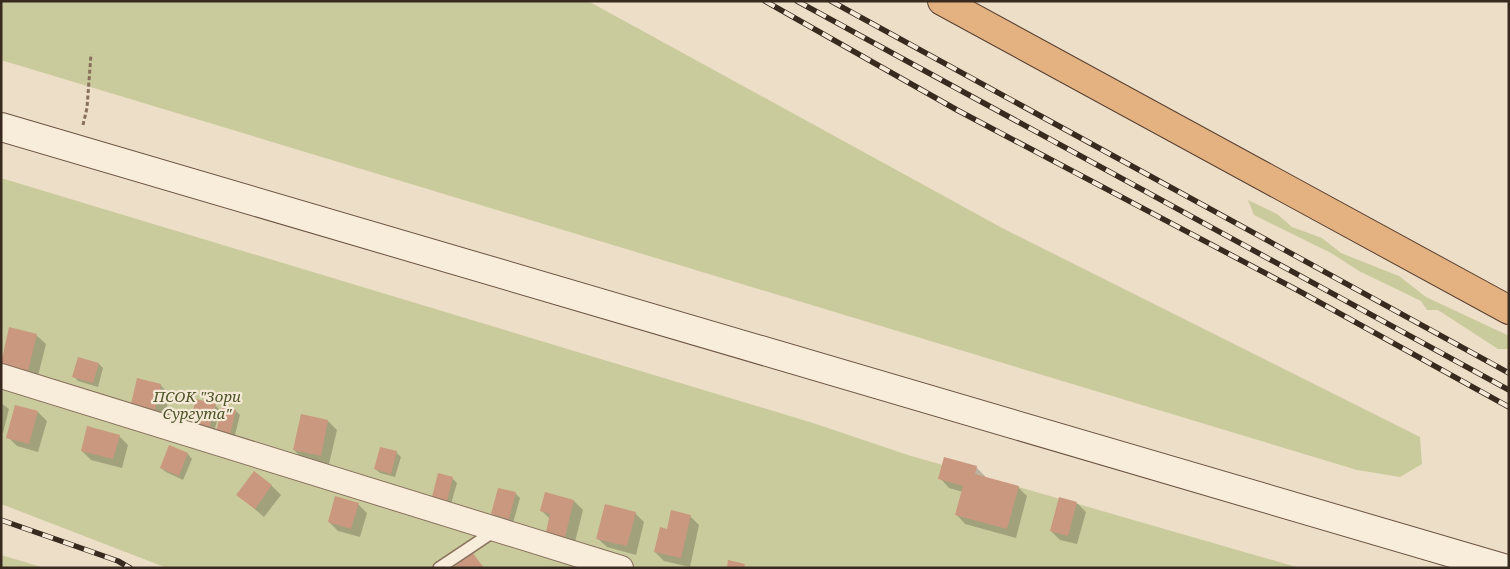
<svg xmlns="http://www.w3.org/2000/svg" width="1510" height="569" viewBox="0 0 1510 569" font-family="'Noto Serif',serif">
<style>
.green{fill:#cacb9c}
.shadow{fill:#0003}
.building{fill:#ca977f}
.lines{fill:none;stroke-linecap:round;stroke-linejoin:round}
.service-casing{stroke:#88705d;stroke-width:14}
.minor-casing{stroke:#88705d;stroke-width:26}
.secondary-casing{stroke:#6a5240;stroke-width:30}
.trunk-casing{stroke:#573f31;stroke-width:30}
.path{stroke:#88705d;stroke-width:3;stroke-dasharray:4 2.5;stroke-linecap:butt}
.service{stroke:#f8eddb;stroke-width:11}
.minor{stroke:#f8eddb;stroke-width:24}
.secondary{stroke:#f8eddb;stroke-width:28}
.trunk{stroke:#e3b280;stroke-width:28}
.rail-casing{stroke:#392a20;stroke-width:5.5}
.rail{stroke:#f5e9d7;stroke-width:4;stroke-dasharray:11;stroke-linecap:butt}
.labels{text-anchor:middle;stroke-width:4.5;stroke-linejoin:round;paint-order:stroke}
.park-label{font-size:15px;font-style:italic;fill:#4e5528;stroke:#f5e9d7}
</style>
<rect width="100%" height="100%" fill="#eddec8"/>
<path class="green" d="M1 1H588L1004 229 1420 437 1422 464 1400 477 1357 470 1 60Z
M1 178 813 423 908 455 1300 568H167L1 504Z
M1248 200 1277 214 1292 227 1322 238 1341 253 1399 276 1426 297 1505 334 1509 336V349H1498L1438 310H1427L1421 301 1359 271 1331 253 1254 215Z
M1 555 45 568H1Z"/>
<path class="shadow" d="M36 335 46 344 37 380 11 373 2 364Z
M99 364 103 368 98 387 78 381 74 377Z
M160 385 170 394 164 418 142 413 132 404Z
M1 403 9 409 3 433H1Z
M215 405 220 410 214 432 195 428Z
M236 411 240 415 234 439 222 436Z
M38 412 47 421 38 452 17 446 8 437Z
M328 421 337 430 329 464 303 459 294 450Z
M119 436 128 445 122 468 91 460 82 451Z
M170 447 188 454 192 459 183 480 166 472 161 468Z
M396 452 401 457 395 477 380 473 375 469Z
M976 467 985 476V478L1018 487 1027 496 1016 538 965 524 956 514 963 492 949 488 940 478Z
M254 473 272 486 281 495 264 517 238 495Z
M439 475 453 479 457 483 451 504 438 501 433 496Z
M515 493 520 498 513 523 497 518 493 514Z
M546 494 574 501 583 510 574 546 556 541 547 532 550 519 542 511Z
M1077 503 1086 512 1077 544 1060 540 1051 531Z
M358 504 367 513 360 537 338 531 329 522Z
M635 513 644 522 636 555 607 547 597 538Z
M690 516 699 525 690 567 664 561 655 552 668 531Z"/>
<path class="building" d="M9 327 37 334 28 371 1 364Z
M78 357 99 363 93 383 72 377Z
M137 378 161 384 155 410 131 404Z
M196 399 216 404 209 429 190 424Z
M15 405 38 411 29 444 6 438Z
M222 406 236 410 230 435 216 432Z
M301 414 328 420 321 456 293 450Z
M87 426 120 435 113 459 81 451Z
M169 445 188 453 179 476 160 468Z
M380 447 397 451 391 474 374 469Z
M944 457 977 466 975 474 1019 486 1007 529 955 515 963 486 938 479Z
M254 471 272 485 255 509 236 495Z
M438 473 453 477 447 501 432 497Z
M498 488 516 492 509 519 491 514Z
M545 492 574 500 565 537 546 532 550 514 540 511Z
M335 496 359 503 351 529 328 522Z
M1059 497 1077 502 1068 536 1050 531Z
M605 504 636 512 627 546 596 539Z
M671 510 691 515 681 558 654 552 660 527 667 529Z
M472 552 484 568H453Z
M728 560 745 564 744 568H727Z"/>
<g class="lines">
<g class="service-casing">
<path id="service" d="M439 568 496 530"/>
</g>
<g class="minor-casing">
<path id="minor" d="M1 376 621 568"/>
</g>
<g class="secondary-casing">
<path id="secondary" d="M1 127 1503 568"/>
</g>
<g class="trunk-casing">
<path id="trunk" d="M942 1 1509 310"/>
</g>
<path class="path" d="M83 125 87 108 91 54"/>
<use href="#service" class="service"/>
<use href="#minor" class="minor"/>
<use href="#secondary" class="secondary"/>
<use href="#trunk" class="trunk"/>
<g class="rail-casing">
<path id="rail" d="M765 1 957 110 1299 291 1509 407
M797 1 1509 390
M831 1 1509 373
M1 520 118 561 130 568"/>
</g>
<use href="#rail" class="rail"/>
</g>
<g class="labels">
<g class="park-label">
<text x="197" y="402">ПСОК "Зори<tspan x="197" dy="17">Сургута"</tspan></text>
</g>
</g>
<rect width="1510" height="569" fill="none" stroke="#392a20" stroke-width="5"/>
</svg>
